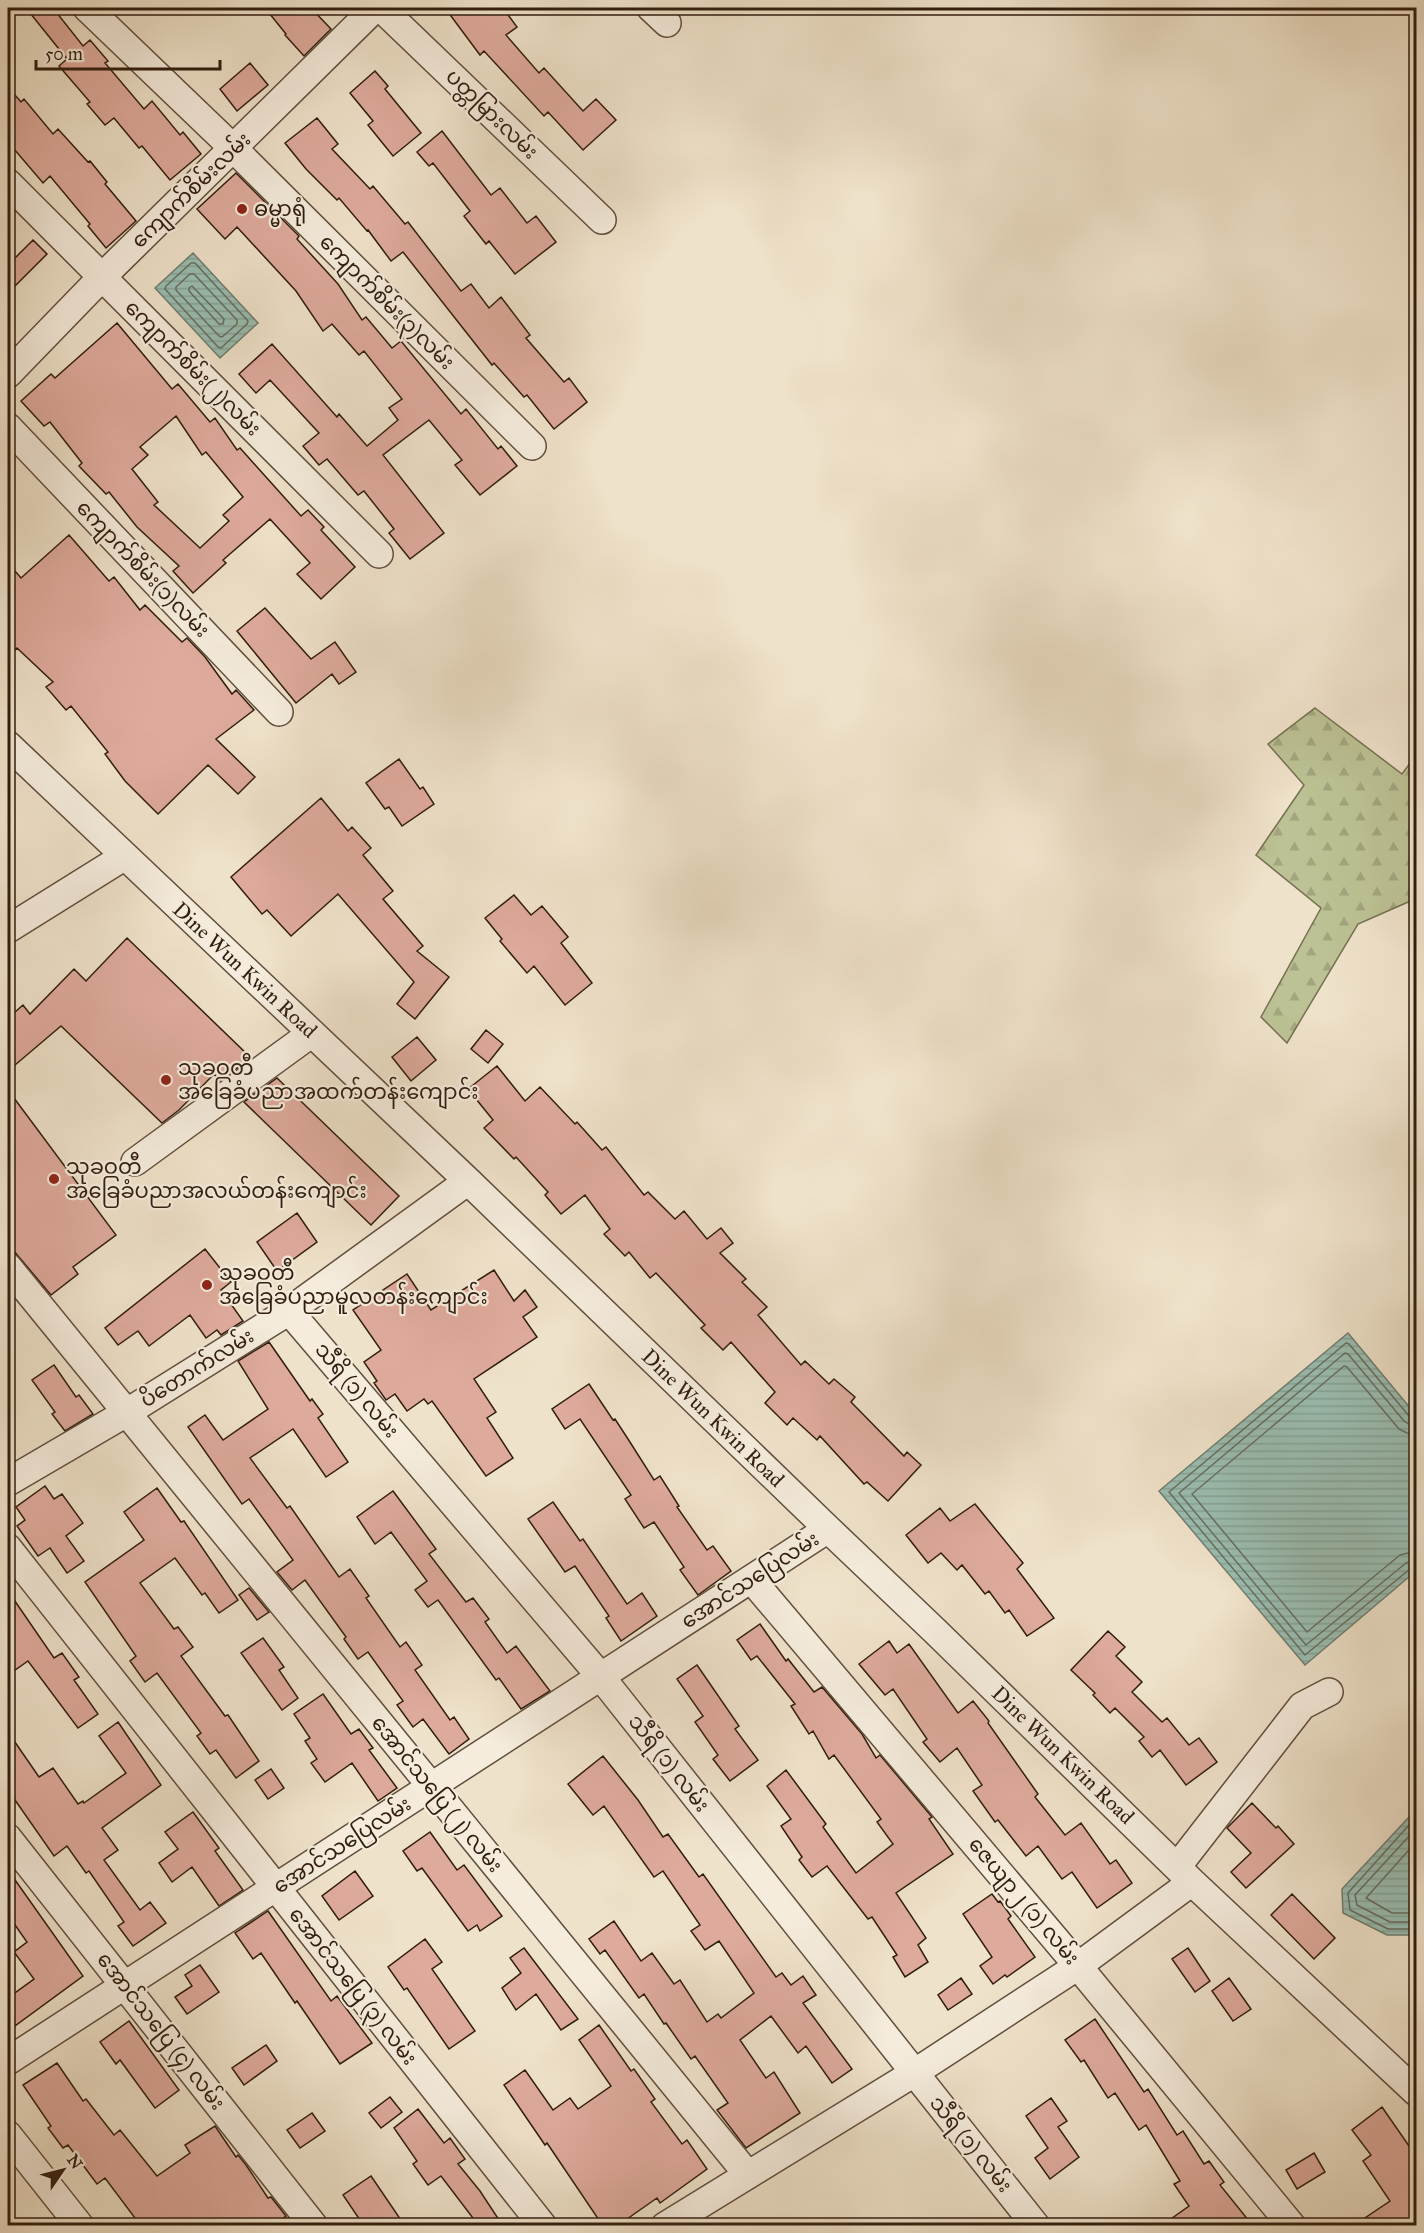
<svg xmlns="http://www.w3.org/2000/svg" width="1424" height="2233" viewBox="0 0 1424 2233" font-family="'IM FELL Great Primer','Noto Sans Myanmar',serif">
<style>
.forest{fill:url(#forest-firs);stroke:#767052;stroke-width:1.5}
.water{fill:url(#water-rules);stroke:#707e70;stroke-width:1.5}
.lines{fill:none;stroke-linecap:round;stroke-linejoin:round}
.shore{stroke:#666e60;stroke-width:1.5}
.building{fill:#deaa9c;stroke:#311d0e;stroke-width:1.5;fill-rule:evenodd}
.street-casing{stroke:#604e3d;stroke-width:30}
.street{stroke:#f5ecdd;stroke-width:27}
.poi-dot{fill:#8f2418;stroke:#f5ecdd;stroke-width:2}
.labels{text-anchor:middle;stroke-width:4.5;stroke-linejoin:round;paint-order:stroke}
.street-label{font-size:21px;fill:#311d0e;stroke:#f5ecdd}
.poi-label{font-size:21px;fill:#311d0e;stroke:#f5ecdd;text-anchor:start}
</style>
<defs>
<pattern id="forest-firs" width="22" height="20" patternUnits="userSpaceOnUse" patternTransform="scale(1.5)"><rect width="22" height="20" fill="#bcc295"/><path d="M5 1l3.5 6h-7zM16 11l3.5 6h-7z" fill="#a2a67f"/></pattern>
<pattern id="water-rules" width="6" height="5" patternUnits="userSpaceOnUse" patternTransform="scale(1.5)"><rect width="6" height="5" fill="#9abeb2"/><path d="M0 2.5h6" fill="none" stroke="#85a398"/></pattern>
</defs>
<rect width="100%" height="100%" fill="#efe2ca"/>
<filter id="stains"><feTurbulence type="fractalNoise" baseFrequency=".00333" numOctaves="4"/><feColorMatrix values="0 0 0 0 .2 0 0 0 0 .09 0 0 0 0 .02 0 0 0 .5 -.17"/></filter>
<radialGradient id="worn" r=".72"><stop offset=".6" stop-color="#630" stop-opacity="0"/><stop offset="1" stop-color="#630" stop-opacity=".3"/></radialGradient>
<path class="forest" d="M1315 708 1402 774 1416 755V900L1415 899 1358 924 1287 1043 1261 1017 1321 908 1256 855 1304 785 1268 744Z"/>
<path class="water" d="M193 253 258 323 220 358 155 288Z
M1348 1333 1416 1415V1571L1305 1665 1159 1491Z
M1411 1815 1416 1821V1935H1387L1343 1913 1342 1889Z"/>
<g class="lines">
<path class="shore" d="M191 263H195L248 321 247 324 221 348 218 347 165 289 166 286Z
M190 274H194L237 320V324L222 337 219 336 176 290V287Z
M192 286 224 319 223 324H219L189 291V288Z
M1416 1418 1409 1416 1349 1344 1346 1343 1169 1492 1305 1655 1410 1569 1416 1567
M1416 1426 1410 1425 1404 1421 1348 1354 1345 1353 1179 1493 1306 1645 1406 1563 1416 1560
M1416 1435 1407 1433 1399 1429 1347 1367 1344 1366 1192 1494 1307 1632 1400 1555 1416 1551
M1416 1825H1409L1348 1893 1350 1910 1388 1929H1416
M1416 1832 1412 1833 1355 1895 1357 1905 1390 1922H1416
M1416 1842 1366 1898 1392 1913H1416"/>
</g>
<path class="building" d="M26 8H53L83 46 90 40 108 61 105 63 144 109 152 101 180 135 183 132 201 154 170 180 142 146 139 148 114 118 105 125 87 104 90 102 59 66 67 59Z
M265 8H311L331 29 304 56 285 35 286 34Z
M445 8H503L517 27 506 35 539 73 544 68 583 111 596 99 616 120 583 150 548 112 544 116 484 51 480 55Z
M250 63 268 85 237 111 220 89Z
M375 71 388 86 385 89 421 133 393 156 368 125 373 121 350 93Z
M8 87 21 102 24 99 53 134 58 129 88 162 90 161 107 182 105 184 136 221 106 248 88 226 90 224 50 176 43 183 8 142Z
M317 118 338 144 332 149 370 189 373 186 405 224 408 222 461 291 471 284 489 308 501 297 530 335 526 338 564 382 569 378 587 402 554 429 527 395 524 397 494 363 492 365 403 252 391 261 368 230 367 231 339 198 337 200 306 169 285 143Z
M442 131 491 195 500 188 527 223 536 216 556 242 515 274 489 241 486 244 464 216 470 211 433 163 429 166 417 152Z
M236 173 299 236 297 239 338 284 362 320 366 317 392 348 401 341 461 414 466 409 498 449 501 446 517 466 480 495 455 465 462 460 429 420 383 455 444 533 410 559 389 533 394 529 364 491 358 495 327 459 319 465 303 446 319 433 270 380 256 393 239 374 272 344 337 417 339 414 367 446 398 420 389 408 402 399 364 351 359 355 332 324 323 331 296 291 237 227 225 239 197 209Z
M33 240 47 254 8 293V265Z
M117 323 172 389 178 384 210 422 215 418 237 450 240 448 301 516 308 510 324 527 321 530 355 567 321 599 297 574 310 563 270 519 223 560 226 563 193 593 173 571 179 566 137 527 109 492 106 494 79 466 82 463 50 422 44 426 21 401 51 374 55 378ZM176 416 202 455 206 452 243 497 223 515 229 521 200 548 154 505 158 502 132 469 148 455 140 447Z
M69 535 109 581 114 577 140 610 145 605 182 642 187 638 205 657 232 694 236 690 254 710 216 739 255 777 238 794 208 765 158 814 125 781 105 754 108 752 71 706 66 710 46 687 53 682 17 648 8 657V563L21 578Z
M265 608 311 659 335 642 356 672 339 684 332 674 296 703 237 631Z
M399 759 420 789 423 787 434 804 402 826 389 807 385 809 366 783Z
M321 798 348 831 352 827 371 848 363 855 393 891 383 899 423 946 417 951 449 977 415 1019 397 1004 414 982 338 894 291 936 267 910 262 914 231 877Z
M514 895 531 915 542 906 568 937 561 943 592 983 565 1005 534 966 527 973 500 941 502 939 485 918Z
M127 938 251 1058 220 1081 214 1074 179 1110 162 1123 61 1026 8 1071V1018L23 1005 30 1014 74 969 86 981Z
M486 1030 503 1044 488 1063 471 1049Z
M417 1037 436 1060 411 1081 392 1057Z
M497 1066 525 1101 540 1087 575 1124 577 1122 602 1150 606 1147 644 1195 648 1192 675 1219 684 1211 707 1239 721 1228 733 1243 720 1253 746 1279 742 1282 767 1307 758 1315 801 1365 805 1361 829 1384 834 1379 855 1397 851 1402 904 1456 907 1452 921 1465 888 1501 867 1482 864 1484 820 1436 817 1440 793 1418 787 1425 765 1403 775 1392 731 1342 723 1350 701 1328 705 1325 656 1273 650 1278 629 1252 625 1256 604 1234 610 1229 585 1195 561 1214 545 1195 548 1192 516 1157 514 1159 484 1128 493 1120 468 1089Z
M277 1078 399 1196 371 1225 244 1102Z
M8 1090 116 1235 73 1267 78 1274 51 1295 8 1244Z
M297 1213 317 1242 277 1271 257 1242Z
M205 1249 231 1282 221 1290 243 1321 221 1335 217 1330 206 1338 190 1315 149 1346 138 1331 118 1345 105 1328Z
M494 1270 514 1301 525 1290 537 1307 523 1317 537 1337 474 1379 496 1412 487 1418 513 1458 486 1476 432 1401 428 1404 424 1399 407 1411 395 1394 386 1400 374 1383 377 1381 364 1362 381 1350 353 1310 407 1274 431 1310Z
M269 1342 310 1401 312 1399 323 1414 318 1418 348 1462 326 1477 293 1429 250 1458 287 1508 290 1506 339 1577 350 1569 369 1596 366 1598 400 1647 406 1642 422 1665 415 1670 450 1720 454 1717 469 1739 449 1754 423 1719 413 1727 397 1705 403 1701 368 1652 358 1659 344 1639 346 1637 305 1580 292 1590 277 1572 293 1560 249 1499 242 1504 188 1427 205 1415 223 1440 268 1409 238 1361Z
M54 1365 76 1397 79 1395 93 1414 65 1431 52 1414 55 1412 32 1380Z
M589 1384 613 1420 615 1419 628 1439 654 1480 660 1476 679 1506 677 1507 707 1550 713 1546 731 1571 698 1595 680 1570 684 1567 654 1522 644 1528 625 1499 631 1495 580 1419 565 1429 552 1409Z
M45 1486 54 1499 62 1494 83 1523 66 1536 84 1561 67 1573 50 1548 38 1556 17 1526 25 1520 16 1507Z
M157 1488 181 1522 184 1521 238 1600 219 1613 205 1593 202 1595 175 1558 140 1583 174 1629 178 1627 193 1647 181 1656 225 1716 228 1715 259 1761 236 1778 216 1750 210 1754 197 1736 201 1733 157 1673 145 1682 130 1661 136 1656 85 1582 144 1540 124 1512Z
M393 1491 436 1549 429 1554 466 1602 473 1598 489 1619 485 1622 507 1653 516 1646 550 1691 521 1709 499 1678 496 1680 438 1600 428 1607 415 1590 427 1581 391 1532 375 1544 357 1517Z
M553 1502 580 1541 583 1539 627 1604 642 1593 657 1616 621 1641 606 1618 609 1616 575 1566 565 1572 528 1519Z
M975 1504 1023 1563 1017 1569 1054 1618 1027 1636 1009 1610 1005 1613 989 1591 985 1594 962 1565 957 1570 941 1553 928 1563 906 1535 940 1508 950 1521Z
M249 1588 269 1612 257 1620 239 1595Z
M8 1591 54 1658 62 1653 79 1677 74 1680 98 1714 78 1728 28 1661 8 1675Z
M760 1624 786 1661 788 1659 814 1692 822 1687 862 1734 876 1758 880 1755 932 1817 929 1819 953 1854 896 1893 926 1938 918 1945 928 1962 905 1977 893 1957 897 1955 872 1917 868 1919 827 1866 812 1877 799 1860 802 1857 781 1826 791 1819 767 1786 786 1770 826 1824 823 1827 856 1873 893 1844 877 1822 881 1819 834 1755 829 1759 813 1731 809 1734 791 1706 795 1704 757 1656 751 1660 737 1640Z
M1108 1631 1125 1647 1116 1656 1142 1682 1132 1692 1162 1722 1167 1718 1189 1745 1199 1738 1217 1762 1186 1785 1160 1750 1152 1757 1139 1741 1144 1737 1115 1708 1110 1713 1093 1695 1095 1693 1071 1670Z
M263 1638 284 1667 279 1670 298 1698 282 1710 241 1653Z
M889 1641 897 1653 909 1644 958 1713 973 1701 989 1721 988 1723 1038 1794 1035 1797 1065 1835 1081 1823 1110 1864 1116 1860 1132 1883 1097 1908 1072 1872 1062 1879 1038 1846 1026 1856 998 1820 995 1822 973 1791 982 1785 957 1748 940 1762 923 1742 927 1739 893 1689 885 1695 859 1664Z
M697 1665 739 1726 735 1729 758 1760 730 1781 713 1759 718 1755 695 1722 703 1716 677 1679Z
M323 1694 351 1734 359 1729 373 1748 369 1750 397 1788 378 1801 352 1763 325 1782 311 1763 317 1759 305 1741 310 1738 294 1714Z
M118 1722 161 1785 102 1828 118 1850 104 1860 140 1910 150 1902 166 1923 133 1946 118 1926 124 1922 89 1871 86 1873 67 1846 54 1856 8 1790V1732L39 1777 53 1768 78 1804 83 1801 84 1803 126 1773 99 1736Z
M603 1756 638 1800 663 1837 668 1834 699 1877 703 1874 776 1977 782 1973 791 1985 803 1976 816 1995 803 2003 852 2069 832 2083 806 2046 798 2053 771 2016 740 2040 766 2078 774 2072 800 2113 746 2148 717 2110 728 2103 695 2056 691 2059 666 2023 664 2024 644 1994 639 1998 605 1950 600 1954 589 1939 614 1921 641 1961 652 1953 674 1984 680 1980 707 2022 718 2014 721 2018 754 1993 719 1941 705 1950 691 1931 700 1925 663 1871 654 1877 604 1806 593 1815 568 1784Z
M271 1769 284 1788 268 1799 255 1780Z
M1252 1803 1276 1828 1278 1826 1294 1844 1246 1888 1231 1872 1251 1853 1227 1828Z
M193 1812 219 1848 215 1851 243 1890 219 1906 192 1867 172 1882 159 1863 178 1849 165 1832Z
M430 1832 457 1870 464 1865 502 1916 480 1931 477 1925 468 1931 422 1868 417 1871 403 1851Z
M8 1870 83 1976 8 2031V1998L34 1979 14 1952 27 1942 8 1915Z
M355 1871 373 1896 339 1920 322 1896Z
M992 1894 998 1902 1000 1901 1011 1916 1008 1919 1035 1957 1007 1977 1005 1975 993 1984 980 1966 992 1957 963 1914Z
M1292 1894 1335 1938 1314 1959 1271 1915Z
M268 1911 331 2001 337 1996 372 2043 340 2064 297 2001 295 2003 261 1953 253 1959 235 1933Z
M425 1939 442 1962 432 1969 475 2031 449 2049 407 1988 404 1990 388 1967Z
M524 1948 578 2019 561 2030 536 1994 516 2010 502 1988 521 1973 510 1958Z
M1188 1948 1210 1981 1195 1992 1172 1959Z
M200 1965 219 1992 187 2014 175 1997 192 1986 185 1975Z
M961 1978 972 1994 948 2010 938 1995Z
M1229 1978 1251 2009 1233 2021 1212 1991Z
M1095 2019 1144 2092 1148 2089 1177 2135 1183 2131 1204 2164 1209 2161 1224 2182 1220 2185 1253 2226H1161L1189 2206 1174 2184 1180 2181 1146 2125 1139 2130 1115 2093 1108 2098 1084 2060 1081 2062 1065 2040Z
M129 2021 179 2090 155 2108 120 2060 116 2064 100 2042Z
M599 2025 631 2071 634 2069 655 2099 651 2102 682 2144 687 2140 707 2169 660 2203 657 2198 617 2226H603L547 2143 545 2145 504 2085 525 2070 553 2110 570 2098 578 2109 611 2086 579 2040Z
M266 2045 277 2061 244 2085 232 2068Z
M57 2063 83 2101 86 2099 114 2135 120 2130 157 2176 190 2153 185 2145 215 2126 236 2157 238 2155 246 2165 268 2198 271 2197 286 2216 273 2226H141L105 2178 97 2184 68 2145 63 2148 48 2128 51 2126 23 2085Z
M390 2097 402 2112 381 2128 369 2113Z
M1051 2098 1067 2121 1058 2127 1079 2157 1050 2179 1035 2158 1048 2148 1026 2116Z
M1382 2107 1416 2156V2226H1353L1390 2201 1363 2161 1371 2155 1352 2130Z
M418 2109 444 2143 450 2138 465 2159 458 2164 480 2191 503 2226H479L441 2176 428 2185 413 2164 417 2161 394 2128Z
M312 2113 325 2131 300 2148 287 2130Z
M1314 2153 1325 2172 1297 2189 1286 2170Z
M371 2176 405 2226H364L343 2195Z"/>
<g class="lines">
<g class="street-casing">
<path id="street" d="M87 8 234 149 532 446
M381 8 602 220
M651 8 667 23
M8 183 379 554
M8 374 102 277 375 8
M8 427 279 712
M8 745 468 1181 828 1529 934 1630 1192 1882 1416 2092
M8 929 125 856
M135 1162 312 1033
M8 1267 748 2175
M289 1311 601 1677 1036 2226
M8 1482 126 1413 289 1311 468 1181
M8 1548 543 2226
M752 1580 1078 1966 1292 2226
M8 1838 314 2226
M1177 1867 1302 1706 1329 1692
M8 2061 828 1529
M8 2135 80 2226
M665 2226 914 2073 1078 1966 1192 1882"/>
</g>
<use href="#street" class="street"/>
</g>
<g class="poi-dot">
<circle cx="242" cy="209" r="6"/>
<circle cx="166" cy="1080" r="6"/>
<circle cx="54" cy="1179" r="6"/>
<circle cx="207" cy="1285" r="6"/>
</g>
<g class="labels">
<g class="street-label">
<text transform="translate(492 114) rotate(44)" y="7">ပတ္တမြားလမ်း</text>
<text transform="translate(191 190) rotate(-44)" y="7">ကျောက်စိမ်းလမ်း</text>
<text transform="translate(387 302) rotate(45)" y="7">ကျောက်စိမ်း(၃)လမ်း</text>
<text transform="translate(193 368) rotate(45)" y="7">ကျောက်စိမ်း(၂)လမ်း</text>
<text transform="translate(143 569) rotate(46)" y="7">ကျောက်စိမ်း(၁)လမ်း</text>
<text transform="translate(245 970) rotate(43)" y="7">Dine Wun Kwin Road</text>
<text transform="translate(197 1368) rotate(-32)" y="7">ပိတောက်လမ်း</text>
<text transform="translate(357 1390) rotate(50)" y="7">သီရိ (၁) လမ်း</text>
<text transform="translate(713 1418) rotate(44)" y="7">Dine Wun Kwin Road</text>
<text transform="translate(750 1580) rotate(-33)" y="7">အောင်သပြေလမ်း</text>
<text transform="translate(1063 1755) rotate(44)" y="7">Dine Wun Kwin Road</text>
<text transform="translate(669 1763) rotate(52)" y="7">သီရိ (၁) လမ်း</text>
<text transform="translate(437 1794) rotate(51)" y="7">အောင်သပြေ (၂) လမ်း</text>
<text transform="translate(342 1845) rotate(-33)" y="7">အောင်သပြေလမ်း</text>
<text transform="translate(1024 1901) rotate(50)" y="7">ဇေယျာ၂ (၁) လမ်း</text>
<text transform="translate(353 1986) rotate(52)" y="7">အောင်သပြေ (၃) လမ်း</text>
<text transform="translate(161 2031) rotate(52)" y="7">အောင်သပြေ (၄) လမ်း</text>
<text transform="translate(971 2144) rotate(51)" y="7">သီရိ (၁) လမ်း</text>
</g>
<g class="poi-label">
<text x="254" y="216">ဓမ္မာရုံ</text>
<text x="178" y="1075">သုခဝတီ<tspan x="178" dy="24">အခြေခံပညာအထက်တန်းကျောင်း</tspan></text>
<text x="66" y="1174">သုခဝတီ<tspan x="66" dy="24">အခြေခံပညာအလယ်တန်းကျောင်း</tspan></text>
<text x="219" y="1280">သုခဝတီ<tspan x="219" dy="24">အခြေခံပညာမူလတန်းကျောင်း</tspan></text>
</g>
</g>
<rect width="1424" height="2233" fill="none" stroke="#efe2ca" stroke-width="30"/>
<rect x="9" y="9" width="1406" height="2215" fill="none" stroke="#311d0e" stroke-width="3"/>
<rect x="15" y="15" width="1394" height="2203" fill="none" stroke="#311d0e" stroke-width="1.5"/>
<g transform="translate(63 2170) rotate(55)" stroke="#f5ecdd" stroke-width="4.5" paint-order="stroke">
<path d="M0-4.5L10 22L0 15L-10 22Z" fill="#311d0e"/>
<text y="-9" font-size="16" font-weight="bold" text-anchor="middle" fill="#311d0e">N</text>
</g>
<path d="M36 60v9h184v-9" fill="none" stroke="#311d0e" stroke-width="3"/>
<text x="45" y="60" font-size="18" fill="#311d0e" stroke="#f5ecdd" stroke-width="4.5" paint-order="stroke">50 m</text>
<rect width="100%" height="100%" filter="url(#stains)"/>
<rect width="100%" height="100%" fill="url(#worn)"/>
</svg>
